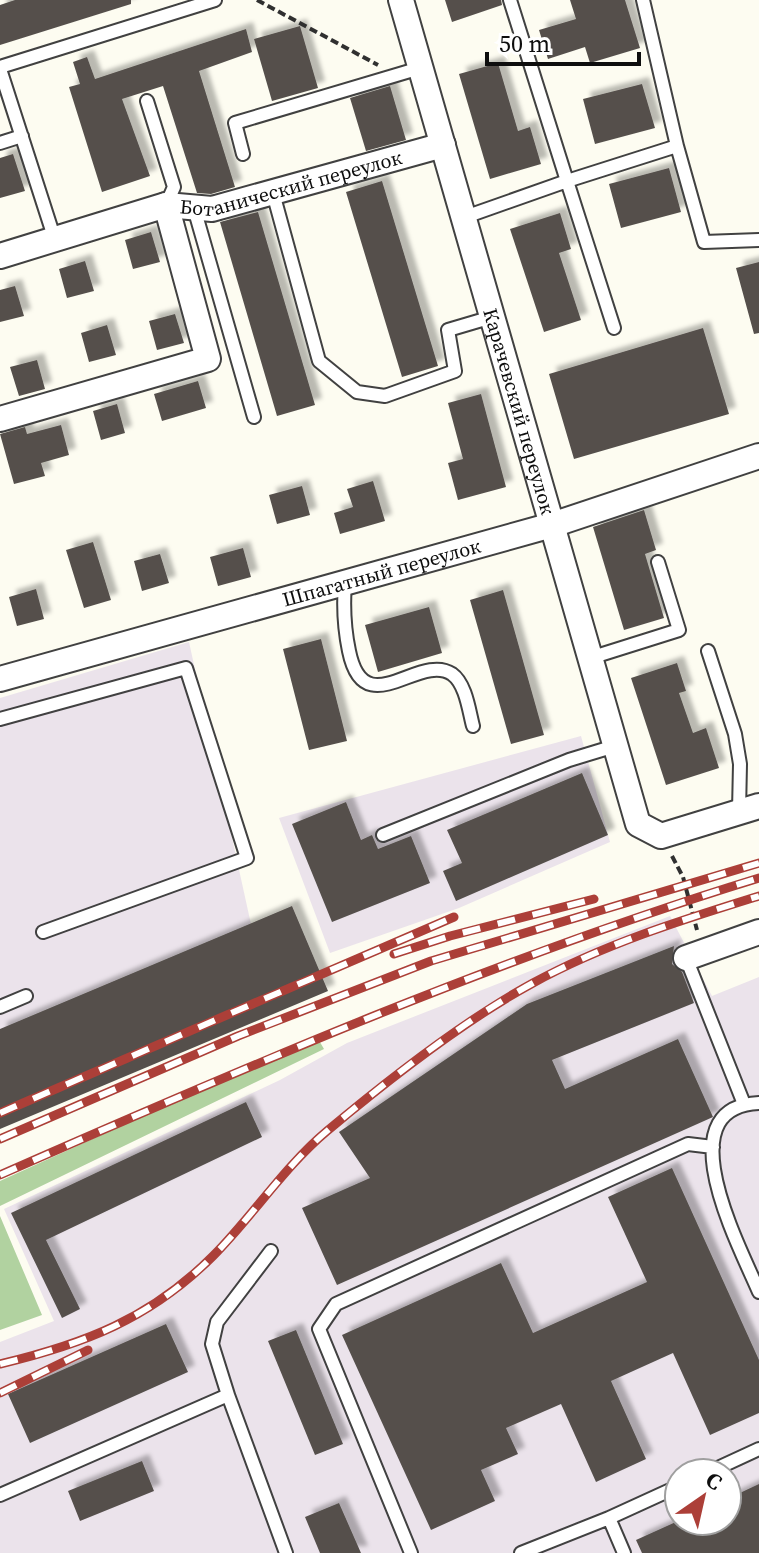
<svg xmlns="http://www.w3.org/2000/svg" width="759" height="1553" viewBox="0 0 759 1553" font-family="'Source Serif 4',serif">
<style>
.industrial{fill:#ebe3eb;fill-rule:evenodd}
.forest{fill:#b1d2a0}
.building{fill:#55504c;filter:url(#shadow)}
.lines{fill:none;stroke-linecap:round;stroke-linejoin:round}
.lane-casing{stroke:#414141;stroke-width:16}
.street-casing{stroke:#414141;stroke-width:28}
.path{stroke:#303030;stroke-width:4;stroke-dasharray:8 4;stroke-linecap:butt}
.lane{stroke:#fff;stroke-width:12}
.street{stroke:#fff;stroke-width:24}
.rail-casing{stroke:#ac3f38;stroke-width:9}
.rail{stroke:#fff;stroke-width:6;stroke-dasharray:18;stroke-linecap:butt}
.labels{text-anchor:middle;stroke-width:8;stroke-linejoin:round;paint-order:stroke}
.street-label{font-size:20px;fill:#0e0e0e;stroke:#fff}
</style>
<defs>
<filter id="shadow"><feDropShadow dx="7" dy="-7" stdDeviation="2" flood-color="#0004"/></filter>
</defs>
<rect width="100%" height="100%" fill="#fdfcf1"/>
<path class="industrial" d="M189 642 265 988 0 1103V698Z
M581 736 610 842 459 908 330 953 279 818Z
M670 916 712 996 759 977V1553H0V1342L54 1321 4 1209 280 1080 347 1043ZM679 1473H727V1521H679Z"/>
<path class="forest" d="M317 1037 324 1049 0 1206V1181Z
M0 1216 42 1315 0 1330Z"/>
<path class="building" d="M15 0H131V4L0 45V5Z
M445 0H501L502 5 452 22Z
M570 0H625L640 48 590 63 585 47 548 59 539 30 576 19Z
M300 26 318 88 272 101 254 39Z
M246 29 252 52 199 71 235 187 211 194 197 193 163 86 122 99 150 176 102 192 69 87 80 84 73 62 87 57 95 79Z
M498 63 518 131 530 127 541 164 490 179 459 74Z
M642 84 655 128 595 144 583 99Z
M390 86 406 140 366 151 350 98Z
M13 154 25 191 0 198V158Z
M669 168 681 212 621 228 609 184Z
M382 181 438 366 402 377 346 192Z
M258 212 315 405 277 416 220 222Z
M560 213 571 249 559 253 581 320 544 332 510 229Z
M151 232 160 262 133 269 125 240Z
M85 261 94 291 67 298 59 269Z
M759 262V333L754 334 736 268Z
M15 286 24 316 0 322V290Z
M175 314 184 343 157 350 149 321Z
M107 325 116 355 89 362 81 333Z
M703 328 729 414 574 459 549 374Z
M37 360 45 389 19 396 10 367Z
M198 381 206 408 162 421 154 394Z
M481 394 506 487 458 500 448 463 463 459 448 403Z
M117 404 125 433 101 440 93 411Z
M61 425 69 455 41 463 45 476 14 484 0 434 25 427 27 434Z
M373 481 385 521 340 534 334 513 353 507 347 489Z
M302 486 310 515 277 524 269 495Z
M644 510 656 550 645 554 664 618 624 630 593 527Z
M93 542 111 600 84 608 66 550Z
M243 548 251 577 218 586 210 557Z
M160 554 169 583 142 591 134 561Z
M36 589 44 619 17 626 9 597Z
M503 590 544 735 511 744 470 600Z
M429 607 442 653 378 672 365 625Z
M321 639 347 741 309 750 283 649Z
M677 663 686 691 679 693 693 733 706 728 719 768 666 785 631 678Z
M582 773 608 835 456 901 443 871 462 863 447 830Z
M346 802 361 840 372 835 378 849 411 836 430 883 332 922 292 824Z
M292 906 328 991 0 1129V1029Z
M674 946 672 964 682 972 694 1003 552 1060 565 1089 678 1039 713 1117 337 1285 302 1208 370 1178 339 1132 527 1004Z
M246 1102 262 1137 46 1240 80 1309 62 1318 11 1213Z
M672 1168 759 1360V1413L710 1435 673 1353 611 1381 646 1459 596 1482 561 1404 506 1428 518 1454 481 1470 495 1501 431 1530 342 1335 501 1263 533 1333 647 1282 608 1197Z
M166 1324 188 1372 30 1443 8 1394Z
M296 1330 343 1444 315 1455 268 1341Z
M142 1461 154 1491 80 1521 68 1491Z
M759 1484V1553H642L636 1540 678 1521H727V1499Z
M339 1503 361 1553H320L305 1517Z"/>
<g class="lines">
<g class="lane-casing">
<path id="lane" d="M643 0 677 146
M0 67 215 0
M0 69 55 240
M147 101 174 187 166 205
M0 143 22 136
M243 154 235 123 420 68
M273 193 319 361 357 392 385 396 455 371 448 330 492 317
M194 208 254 417
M465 217 567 181 510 0
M614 328 567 181 677 146 704 242 759 240
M345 583C343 608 344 627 349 651 364 725 419 652 452 674 466 684 469 711 473 726
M708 651 735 734 740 764 739 811
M590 658 679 630 658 562
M0 719 186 668 247 858 43 932
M383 835 569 760 615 746
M686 958 744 1104
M0 1007 26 996
M759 1103C664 1107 741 1249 759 1292
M228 1395 286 1553
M707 1473 759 1449
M0 1495 228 1395 212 1344 217 1322 271 1251
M411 1553 319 1329 336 1304 688 1144 713 1147
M521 1553 609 1518
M624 1553 609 1518 679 1486"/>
</g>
<g class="street-casing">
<g id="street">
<path id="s1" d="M401 0 638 824 661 836 759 806"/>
<path id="s2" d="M0 256 166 205 212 209 443 145"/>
<path d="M0 419 208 359 166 205"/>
<path id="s3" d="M0 679 552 525 759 456"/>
<path d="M686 958 759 932"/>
</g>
</g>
<path class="path" d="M257 0 378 65
M672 856 683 877 697 930"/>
<use href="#lane" class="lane"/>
<use href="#street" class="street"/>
<g class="rail-casing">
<path id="rail" d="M394 954 450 936 594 899
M0 1113 454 917
M0 1139 238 1036 431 961 759 863
M0 1175C250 1065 498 958 759 878
M0 1364C84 1344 150 1319 213 1256 252 1217 284 1167 327 1131 388 1080 463 1021 533 983 604 944 682 920 759 896
M0 1393 88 1350"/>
</g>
<use href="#rail" class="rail"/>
</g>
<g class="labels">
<g class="street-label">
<text dy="7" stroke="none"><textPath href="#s2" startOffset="302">Ботанический переулок</textPath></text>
<text dy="7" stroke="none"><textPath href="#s1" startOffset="428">Карачевский переулок</textPath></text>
<text dy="7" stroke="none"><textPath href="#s3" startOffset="396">Шпагатный переулок</textPath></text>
</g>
</g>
<g transform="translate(703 1497) rotate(34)"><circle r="38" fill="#ffffff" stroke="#9f9f9f" stroke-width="2"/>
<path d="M0-6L14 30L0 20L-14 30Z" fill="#ac3f38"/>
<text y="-12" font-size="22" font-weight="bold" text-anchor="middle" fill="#0e0e0e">С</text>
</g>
<path d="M487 52v12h152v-12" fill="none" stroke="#0e0e0e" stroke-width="4"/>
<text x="499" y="52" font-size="24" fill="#0e0e0e" stroke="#ffffff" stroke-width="6" paint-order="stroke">50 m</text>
</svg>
